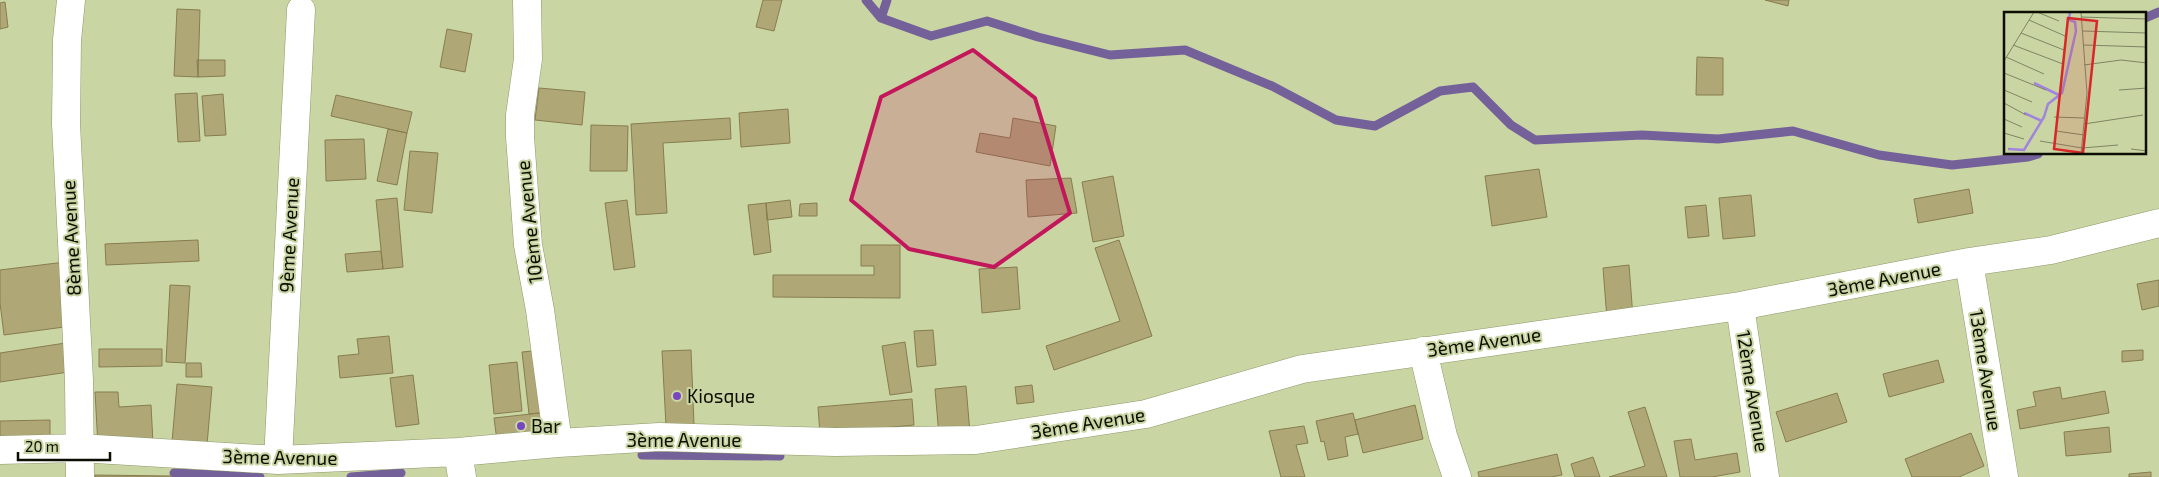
<svg xmlns="http://www.w3.org/2000/svg" width="2159" height="477" viewBox="0 0 2159 477" font-family="'Exo 2',sans-serif">
<style>
.lines{fill:none;stroke-linecap:round;stroke-linejoin:round}
.stream{stroke:#74619a;stroke-width:9}
.building{fill:#b0a777;stroke:#877d4f}
.minor-casing{stroke:#8d9768;stroke-width:29}
.minor{stroke:#fff;stroke-width:28}
.marked{fill:#c2185b;fill-opacity:0.2;stroke:#c2185b;stroke-width:4;stroke-linejoin:round}
.poi-dot{fill:#7747bf;stroke:#cad5a4;stroke-width:2}
.labels{text-anchor:middle;stroke-width:4;stroke-linejoin:round;paint-order:stroke}
.street-label{font-size:19px;fill:#0b0e01;stroke:#cad5a4}
.poi-label{font-size:19px;fill:#0b0e01;stroke:#cad5a4;text-anchor:start}
.inset-river{fill:none;stroke:#a185dc;stroke-width:2.5}
.inset-road{fill:none;stroke:#7e8563;stroke-width:1}
.view{fill:#d62828;fill-opacity:0.15;stroke:#d62828;stroke-width:2.5}
.inset-edge{fill:none;stroke:#0b0e01;stroke-width:2.5}
</style>
<rect width="100%" height="100%" fill="#cad5a4"/>
<g class="lines">
<path class="stream" d="M866 0 881 18 931 36 987 21 1038 37 1110 55 1185 50 1272 86 1336 120 1375 126 1440 91 1473 87 1511 125 1535 140 1642 135 1718 139 1793 131 1879 155 1952 165 2028 157 2038 154
M881 18 887 0
M2145 18 2159 12
M642 455 780 456
M174 473 260 477
M351 477 401 473"/>
</g>
<path class="building" d="M763 0H782L774 31 756 27Z
M1765 0H1789L1788 6Z
M5 2 8 27 0 29V3Z
M177 9 200 10 198 77 174 76Z
M447 29 472 34 465 72 440 67Z
M1697 57 1723 58V95H1696Z
M197 60H225V76L198 77Z
M539 88 585 92 582 125 535 120Z
M197 93 200 141 178 142 175 94Z
M223 94 226 135 205 136 202 96Z
M336 95 412 112 407 133 331 116Z
M788 109 790 143 741 147 739 113Z
M730 118 731 139 663 143 667 213 636 215 631 124Z
M1013 118 1056 126 1050 166 976 152 980 133 1010 138Z
M591 125 628 126 627 171H590Z
M388 129 407 133 397 185 377 181Z
M364 139 366 179 326 181 325 140Z
M410 151 438 153 432 213 404 210Z
M1539 169 1547 217 1492 226 1485 176Z
M1113 176 1124 236 1093 242 1082 182Z
M1071 178 1077 213 1028 217 1026 180Z
M1969 189 1973 213 1918 223 1914 199Z
M1751 195 1755 236 1723 239 1719 198Z
M397 198 403 267 383 269 376 200Z
M627 200 635 267 614 270 605 203Z
M790 200 792 217 767 220 766 203Z
M766 203 771 252 754 255 748 205Z
M817 203V216H799L800 204Z
M1706 205 1709 236 1688 238 1685 207Z
M198 240 199 261 106 265 105 244Z
M1119 240 1152 336 1054 370 1046 346 1120 321 1095 248Z
M861 245H900V298L773 297V275H874V266H861Z
M381 251 383 269 347 272 345 254Z
M65 262 72 326 4 335 0 303V270Z
M1629 265 1633 317 1607 319 1603 268Z
M1017 267 1020 309 982 313 979 269Z
M2159 280V306L2142 310 2137 284Z
M170 285 190 286 185 363 166 362Z
M933 330 936 365 917 367 914 331Z
M389 336 393 373 340 378 338 356 359 354 357 339Z
M72 342 76 371 0 382V353Z
M905 342 912 392 890 395 882 346Z
M99 349H162V366L99 367Z
M542 350 549 412 529 414 522 352Z
M691 350 694 425 666 426 662 351Z
M2143 350V360L2122 362V351Z
M1938 360 1944 382 1889 397 1883 374Z
M517 362 522 411 494 414 489 365Z
M186 363H201L202 377H186Z
M413 375 419 424 396 427 390 378Z
M177 384 212 387 207 445 172 442Z
M1032 385 1034 402 1017 404 1015 387Z
M966 386 970 433 939 436 935 389Z
M2060 387 2062 399 2105 391 2109 413 2020 429 2017 410 2036 406 2033 392Z
M95 392H118L119 407 151 405 153 443 98 446Z
M1837 393 1847 422 1786 442 1776 412Z
M912 399 914 425 820 434 818 407Z
M1415 405 1423 439 1363 453 1355 420Z
M1645 407 1667 477H1609L1645 466 1628 412Z
M549 412 552 435 497 441 494 418Z
M1353 413 1358 434 1345 437 1348 456 1328 460 1324 441 1321 442 1316 421Z
M50 420V444L0 445V421Z
M1304 426 1308 443 1296 445 1305 477H1281L1269 431Z
M2109 427 2111 452 2066 456 2064 432Z
M1971 433 1984 466 1959 477H1912L1905 459Z
M1691 439 1695 460 1737 453 1740 472 1712 477H1680L1674 441Z
M1557 454 1562 475 1551 477H1479L1478 472Z
M1593 457 1600 477H1575L1571 464Z
M2151 472V477H2129V474Z
M95 475 171 476V477H95Z"/>
<g class="lines">
<g class="minor-casing">
<path id="minor" d="M71 0 67 40 66 124 79 380 80 477
M527 0 528 59 520 115V137L528 245 540 310 558 443
M1969 262 2004 477
M1740 306 1765 477
M1423 351 1443 436 1457 477
M0 450 79 448 278 460 458 452 558 443 659 437 835 442 976 440 1146 414 1302 369 1740 306 1969 262 2051 250 2159 223
M458 452 462 477
M278 460 301 10"/>
</g>
<use href="#minor" class="minor"/>
</g>
<path class="marked" d="M973 50 1035 98 1070 213 994 267 909 249 851 200 881 97Z"/>
<g class="poi-dot">
<circle cx="677" cy="396" r="5"/>
<circle cx="521" cy="426" r="5"/>
</g>
<g class="labels">
<g class="street-label">
<text transform="translate(529 222) rotate(-96)" y="7">10ème Avenue</text>
<text transform="translate(289 235) rotate(-87)" y="7">9ème Avenue</text>
<text transform="translate(71 238) rotate(-93)" y="7">8ème Avenue</text>
<text transform="translate(1884 279) rotate(-11)" y="7">3ème Avenue</text>
<text transform="translate(1484 342) rotate(-8)" y="7">3ème Avenue</text>
<text transform="translate(1986 370) rotate(81)" y="7">13ème Avenue</text>
<text transform="translate(1753 391) rotate(81)" y="7">12ème Avenue</text>
<text transform="translate(1088 423) rotate(-9)" y="7">3ème Avenue</text>
<text x="684" y="447">3ème Avenue</text>
<text transform="translate(280 457) rotate(1)" y="7">3ème Avenue</text>
</g>
<g class="poi-label">
<text x="687" y="403">Kiosque</text>
<text x="531" y="433">Bar</text>
</g>
</g>
<g transform="translate(2004 12)">
<rect width="142" height="142" fill="#cad5a4"/>
<path class="inset-river" d="M30 71 55 83M20 101 38 109M4 137 20 138 40 105 44 92 58 81 72 19 71 10 65 8 66 0"/>
<path class="inset-road" d="M33 0 55 9M77 0 83 81 77 142M77 5 143 7M25 8 61 24M79 19 143 21M17 21 60 38M9 33 59 52M80 33 143 35M2 45 40 62M0 49 30 0M80 53 117 48 143 51M0 61 42 78M0 78 28 90M115 78 143 76M0 91 22 103M50 105 80 106M0 107 18 115M80 112 139 103M52 119 80 123M0 121 20 127M36 129 78 136 114 133M127 137 143 139"/>
<path class="view" d="M64 6 93 9 79 141 50 137Z"/>
<rect width="142" height="142" class="inset-edge"/>
</g>
<path d="M18 452v8h92v-8" fill="none" stroke="#0b0e01" stroke-width="2.5"/>
<text x="25" y="452" font-size="15" fill="#0b0e01" stroke="#cad5a4" stroke-width="4" paint-order="stroke">20 m</text>
</svg>
